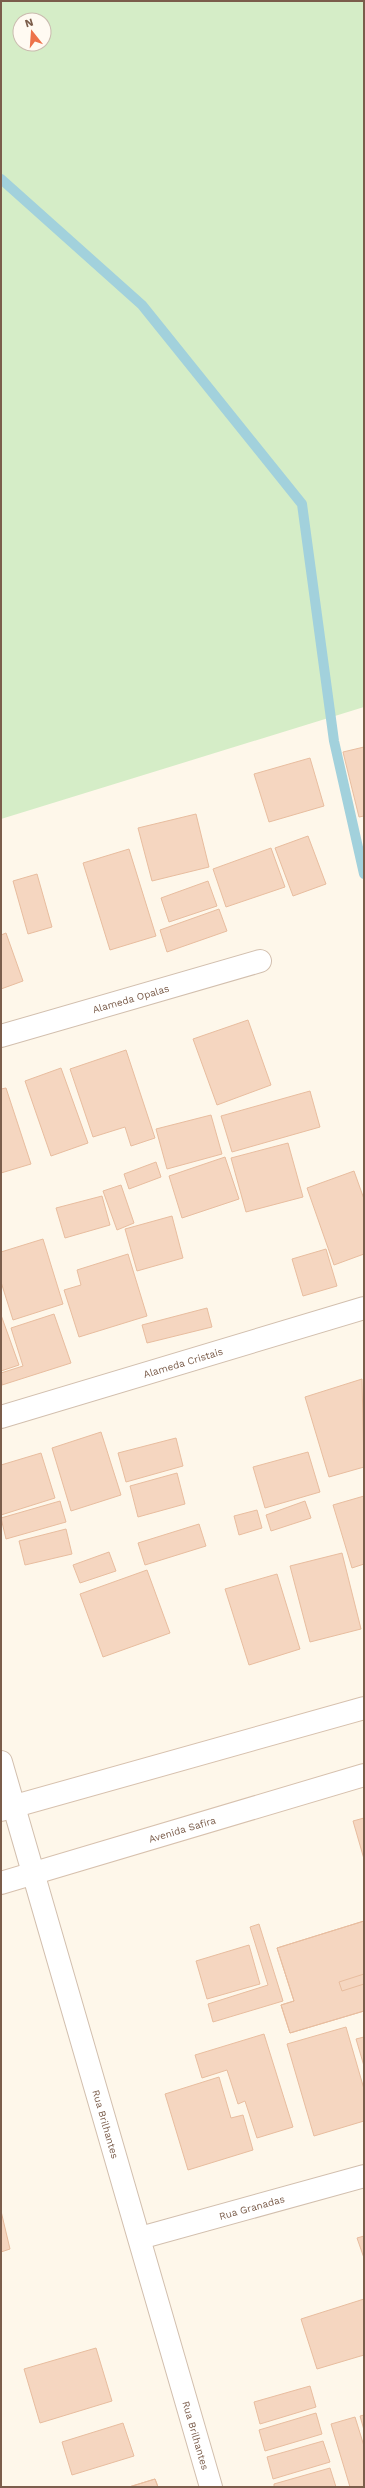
<svg xmlns="http://www.w3.org/2000/svg" width="365" height="2488" viewBox="0 0 365 2488" font-family="'Work Sans',sans-serif">
<style>
.green{fill:#d5edc7;fill-rule:evenodd}
.lines{fill:none;stroke-linecap:round;stroke-linejoin:round}
.stream{stroke:#a2d1dc;stroke-width:10}
.building{fill:#f5d6c0;stroke:#e8bd9f}
.street-casing{stroke:#d2bfae;stroke-width:24}
.secondary-casing{stroke:#d7c1ae;stroke-width:24}
.street{stroke:#fff;stroke-width:22}
.secondary{stroke:#fff;stroke-width:22}
.labels{text-anchor:middle;stroke-width:3.5;stroke-linejoin:round;paint-order:stroke}
.street-label{font-size:10px;fill:#7b5d4b;stroke:#fffaf2}
</style>
<rect width="100%" height="100%" fill="#fef7ea"/>
<path class="green" d="M1 1H364V707L1 819ZM20 20H44V44H20Z"/>
<g class="lines">
<path class="stream" d="M1 179 142 305 302 504 334 741 364 874"/>
</g>
<path class="building" d="M364 747V816L359 817 343 752Z
M310 758 324 806 269 822 254 774Z
M196 814 209 867 152 881 138 828Z
M308 836 326 884 293 896 275 848Z
M271 848 285 887 226 907 213 869Z
M129 849 156 936 110 950 83 863Z
M37 874 52 927 28 934 13 881Z
M208 881 217 906 169 922 161 898Z
M219 909 227 931 167 952 160 930Z
M6 933 23 981 1 989V935Z
M248 1020 271 1085 217 1105 193 1039Z
M126 1050 155 1138 131 1146 125 1127 93 1137 70 1069Z
M61 1068 88 1143 51 1156 25 1081Z
M6 1088 31 1164 1 1173V1089Z
M310 1091 320 1127 232 1152 221 1116Z
M211 1115 222 1154 167 1169 156 1129Z
M288 1143 303 1197 246 1212 231 1158Z
M225 1157 239 1199 182 1218 169 1176Z
M156 1162 161 1177 129 1189 124 1174Z
M354 1171 364 1199V1254L334 1265 307 1188Z
M121 1185 134 1223 117 1230 103 1191Z
M102 1196 110 1225 65 1238 56 1208Z
M172 1216 183 1258 137 1271 125 1229Z
M43 1239 63 1304 13 1320 1 1282V1252Z
M326 1249 337 1286 303 1296 292 1259Z
M128 1254 147 1316 79 1337 64 1290 81 1285 77 1270Z
M207 1308 212 1327 147 1343 142 1325Z
M54 1314 71 1363 2 1385 1 1373 23 1366 11 1328Z
M1 1315 19 1365 1 1371Z
M362 1379 364 1467 329 1477 305 1397Z
M101 1432 121 1495 71 1511 52 1448Z
M176 1438 183 1466 126 1482 118 1453Z
M308 1452 320 1492 265 1508 253 1467Z
M41 1453 55 1498 1 1515V1465Z
M177 1473 185 1504 138 1517 130 1486Z
M364 1496V1564L352 1568 333 1505Z
M60 1501 66 1522 6 1539 1 1518Z
M305 1501 311 1518 271 1531 266 1515Z
M257 1510 262 1528 239 1535 234 1516Z
M199 1524 206 1546 145 1565 138 1543Z
M66 1529 72 1554 25 1565 19 1541Z
M109 1552 116 1571 80 1583 73 1565Z
M342 1553 361 1629 310 1642 290 1566Z
M147 1570 170 1633 103 1657 80 1594Z
M277 1574 300 1649 249 1665 225 1589Z
M364 1818V1859L353 1821Z
M364 1921V1974L339 1982 342 1991 364 1984V2011L290 2033 281 2005 294 2001 277 1948Z
M364 1921V2011L290 2033 281 2005 294 2001 277 1948Z
M259 1924 283 2001 213 2022 208 2004 268 1985 250 1927Z
M249 1945 260 1984 207 1999 196 1961Z
M346 2027 364 2089V2121L314 2136 287 2044Z
M264 2034 293 2127 257 2138 245 2101 238 2104 227 2070 202 2078 195 2055Z
M364 2037V2066L356 2039Z
M219 2077 231 2118 243 2115 253 2150 188 2170 165 2094Z
M1 2211 10 2249 1 2252Z
M364 2236V2258L357 2238Z
M364 2299V2355L317 2369 301 2319Z
M96 2348 112 2401 40 2423 24 2369Z
M310 2386 316 2407 260 2424 254 2402Z
M316 2413 322 2434 265 2451 259 2430Z
M364 2415V2430L360 2416Z
M355 2417 364 2446V2487H350L331 2424Z
M123 2423 134 2456 72 2475 62 2442Z
M323 2441 330 2462 273 2479 267 2457Z
M330 2468 336 2487H274V2484Z
M155 2479 158 2487H129Z
M155 2479 158 2487H129Z"/>
<g class="lines">
<g class="street-casing">
<g id="street">
<path id="s1" d="M1 1036 260 961"/>
<path id="s2" d="M1 1417 364 1308"/>
<path id="s3" d="M1 1762 211 2487"/>
<path id="s4" d="M140 2238 364 2176"/>
</g>
</g>
<g class="secondary-casing">
<g id="secondary">
<path d="M1 1810 364 1708"/>
<path id="s5" d="M1 1883 364 1775"/>
</g>
</g>
<use href="#street" class="street"/>
<use href="#secondary" class="secondary"/>
</g>
<g class="labels">
<g class="street-label">
<text dy="4" stroke="none"><textPath href="#s1" startOffset="135">Alameda Opalas</textPath></text>
<text dy="4" stroke="none"><textPath href="#s2" startOffset="190">Alameda Cristais</textPath></text>
<text dy="4" stroke="none"><textPath href="#s5" startOffset="189">Avenida Safira</textPath></text>
<text dy="4" stroke="none"><textPath href="#s3" startOffset="377">Rua Brilhantes</textPath></text>
<text dy="4" stroke="none"><textPath href="#s4" startOffset="116">Rua Granadas</textPath></text>
<text dy="4" stroke="none"><textPath href="#s3" startOffset="701">Rua Brilhantes</textPath></text>
</g>
</g>
<rect width="365" height="2488" fill="none" stroke="#7b5d4b" stroke-width="4"/>
<g transform="translate(32 32) rotate(343)"><circle r="19" fill="#fffaf2" stroke="#cabbaf"/>
<path d="M0-3L7 15L0 10L-7 15Z" fill="#ed724a"/>
<text y="-6" font-size="11" font-weight="bold" text-anchor="middle" fill="#7b5d4b">N</text>
</g>
</svg>
